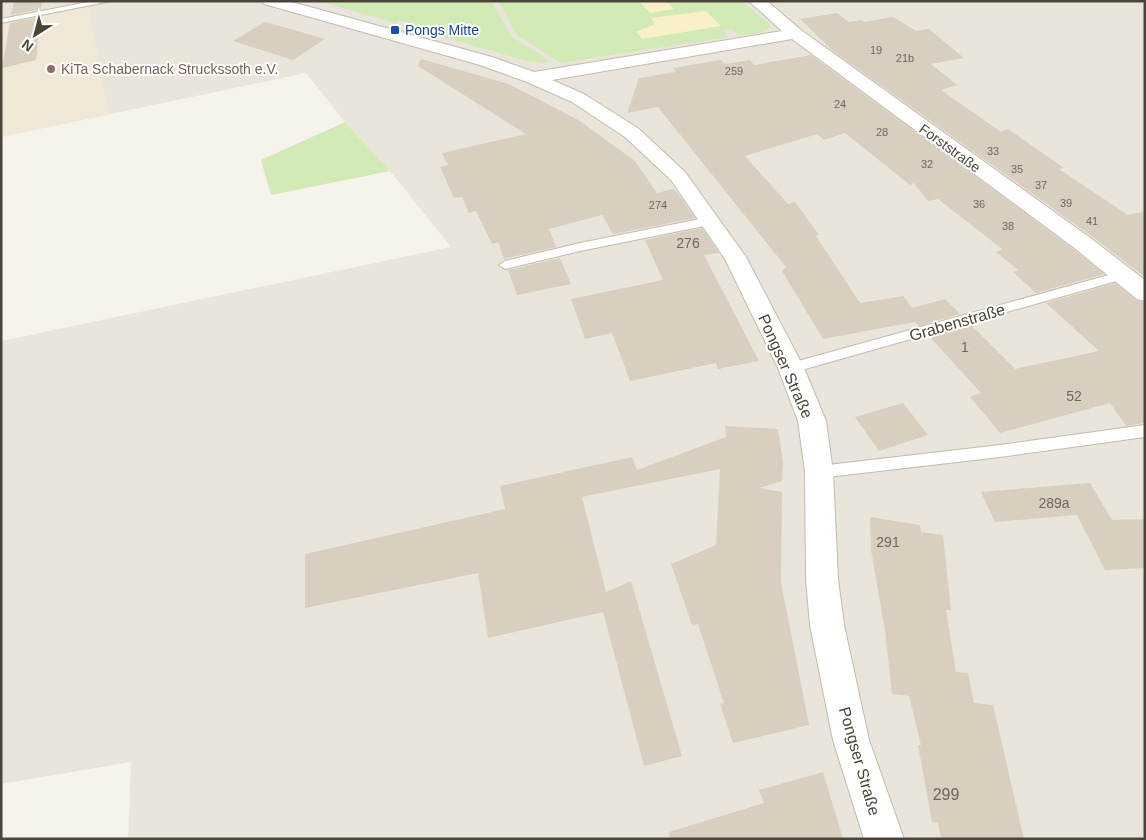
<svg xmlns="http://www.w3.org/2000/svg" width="1146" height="840" viewBox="0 0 1146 840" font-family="Arial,sans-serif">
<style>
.residential{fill:#eae5da}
.education{fill:#efe8d6}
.green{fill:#d2eab5}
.sand{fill:#f9efc9}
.building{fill:#d8cfc1}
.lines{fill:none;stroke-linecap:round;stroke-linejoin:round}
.lane-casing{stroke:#c2bbae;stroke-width:2}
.street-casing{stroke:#c2bbae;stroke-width:2}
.lane{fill:#fff;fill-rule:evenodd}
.street{fill:#fff;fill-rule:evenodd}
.transit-dot{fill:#1a4fb4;stroke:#fff;stroke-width:2}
.education-dot{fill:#8d6e63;stroke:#fff;stroke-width:2}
.labels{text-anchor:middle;stroke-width:4;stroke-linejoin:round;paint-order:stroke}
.far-number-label{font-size:11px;fill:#6e675b}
.far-transit-label{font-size:14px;fill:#164399;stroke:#fff;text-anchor:start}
.far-education-label{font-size:14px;fill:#785e54;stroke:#fff;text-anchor:start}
.far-street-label{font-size:14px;fill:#4b4439;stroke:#fff}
.number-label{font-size:14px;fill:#6e675b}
.street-label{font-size:16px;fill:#4b4439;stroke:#fff}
.near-number-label{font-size:16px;fill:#6e675b}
</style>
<rect width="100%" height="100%" fill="#f6f3ec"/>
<path class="residential" d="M1 1H1145V839H128L131 762 1 784V341L451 247 390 171 345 122 306 73 1 137Z"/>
<path class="education" d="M88 7 109 114 1 137V24Z"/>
<path class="green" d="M318 1H491L512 37 544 57 549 63 526 61 410 27 413 24 400 20 396 23Z
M498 1H742L771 26C766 35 748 34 739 35L732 29 722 30 728 37 561 63 517 35Z
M345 122 390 171 271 195 261 160Z"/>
<path class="sand" d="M666 1 674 9 650 13 640 2Z
M706 11 721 26 642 39 636 32 655 24 651 18Z"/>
<path class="building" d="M14 1H42L41 9 11 15Z
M837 13 849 22 862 20 864 22 893 17 916 31 929 29 964 58 931 64 957 85 941 90 1001 132 1008 129 1064 168 1059 169 1128 215 1145 211V277L1090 235 833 51 800 19Z
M40 17 36 60 2 68 10 23Z
M265 22 291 29 325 39 293 60 233 41Z
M811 55 1072 248 1104 274 1036 293 1013 272 1018 270 996 252 1002 249 938 199 928 201 914 183 910 185 845 133 824 140 817 134 745 156 788 204 795 202 819 235 816 236 860 303 903 296 912 308 945 299 960 314 919 326 915 322 823 339 782 271 786 267 658 107 627 113 639 78 676 72 673 68 721 60 725 64 750 60 754 65Z
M421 59 509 84 580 121 635 161 657 193 673 189 677 192 695 218 613 234 602 215 549 229 556 247 504 259 498 242 492 244 476 211 469 213 462 197 454 198 440 167 448 165 442 153 526 134 418 66Z
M702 228 719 253 704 255 759 361 718 369 716 363 630 381 612 333 585 339 571 299 663 280 645 240Z
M560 258 571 284 517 295 508 270Z
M1115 283 1136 300 1145 303V423L1126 426 1110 403 1000 433 970 397 981 393 929 336 970 324 1015 369 1099 351 1046 303Z
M903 403 928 435 879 451 855 417Z
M725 426 778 429 783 462 782 481 759 488 782 492 781 582 809 725 733 743 720 704 724 703 698 624 692 625 671 564 716 545 720 469 582 497 606 592 631 581 682 756 644 766 603 612 488 638 478 573 305 608V554L505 509 500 486 632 457 637 470 726 437Z
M1090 483 1112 520 1145 519V568L1105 570 1077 515 995 522 981 492Z
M870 517 920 525 921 532 943 535 951 610H946L956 672 968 673 974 703 993 705 1024 839H941L938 823 932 822 918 745H921L909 696 892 694 885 631 871 550Z
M823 772 843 839H670L669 832 764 803 759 790Z"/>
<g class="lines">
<g class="lane-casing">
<path id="lane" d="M93 1H111L1 23V19Z
M710 217 714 218 715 221 714 224 580 251 505 269 499 265 505 261 580 243Z
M1123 271 1127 272 1129 275 1127 278 791 373 786 372 784 368 786 364 791 363Z
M1145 425V437L1000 457 819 478 814 476 812 472 814 468 819 466 1000 445Z"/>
</g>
<g class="street-casing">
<path id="street" d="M262 1H288L492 57 534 72 782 31 749 1H767L801 30 1089 237 1145 280V301L1137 299 1073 247 792 39 552 80 584 94 639 129 685 172 746 257 804 368 826 421 833 472 838 579 844 625 869 740 904 839H864L833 740 810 625 806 579 805 472 798 421 778 368 725 259 671 180 625 137 572 102 527 82 480 65 264 4Z"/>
</g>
<use href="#lane" class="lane"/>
<use href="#street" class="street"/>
</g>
<rect class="transit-dot" x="390" y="25" width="10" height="10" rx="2.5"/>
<circle class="education-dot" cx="51" cy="69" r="5"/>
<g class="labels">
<g class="far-number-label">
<text x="876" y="54">19</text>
<text x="905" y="62">21b</text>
<text x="734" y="75">259</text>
<text x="840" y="108">24</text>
<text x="882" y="136">28</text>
<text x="993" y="155">33</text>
<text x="927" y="168">32</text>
<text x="1017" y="173">35</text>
<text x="1041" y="189">37</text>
<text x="1066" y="207">39</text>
<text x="979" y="208">36</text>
<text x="658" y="209">274</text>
<text x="1092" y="225">41</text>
<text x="1008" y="230">38</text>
</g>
<g class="far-transit-label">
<text x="405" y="35">Pongs Mitte</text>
</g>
<g class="far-education-label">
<text x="61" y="74">KiTa Schabernack Struckssoth e.V.</text>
</g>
<g class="far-street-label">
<text transform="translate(950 148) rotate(36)" y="5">Forststraße</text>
</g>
<g class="number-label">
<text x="688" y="248">276</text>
<text x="965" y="352">1</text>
<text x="1074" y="401">52</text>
<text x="1054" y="508">289a</text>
<text x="888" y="547">291</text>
</g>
<g class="street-label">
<text transform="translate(957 322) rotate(-16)" y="6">Grabenstraße</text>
<text transform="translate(786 366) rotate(66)" y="6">Pongser Straße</text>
<text transform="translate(860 761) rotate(74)" y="6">Pongser Straße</text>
</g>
<g class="near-number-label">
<text x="946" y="800">299</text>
</g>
</g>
<rect width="1146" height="840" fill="none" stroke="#4b4439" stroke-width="5"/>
<g transform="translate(35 35) rotate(216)" stroke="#ffffff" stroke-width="4" paint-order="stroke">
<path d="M0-4L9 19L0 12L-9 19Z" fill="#4b4439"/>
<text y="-8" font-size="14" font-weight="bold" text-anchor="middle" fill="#4b4439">N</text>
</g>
</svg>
